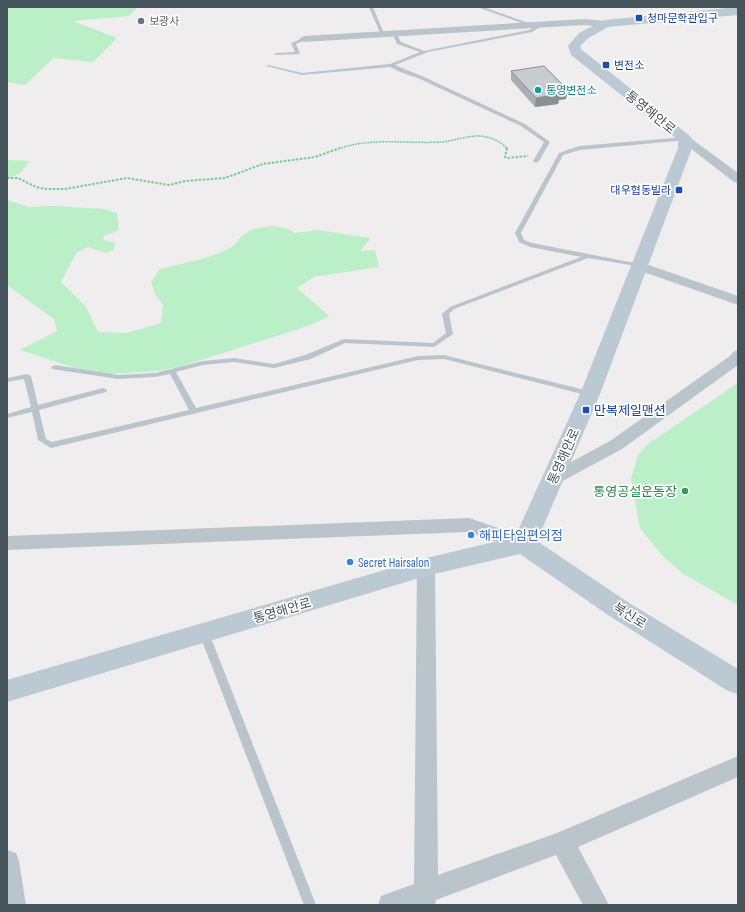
<svg xmlns="http://www.w3.org/2000/svg" width="745" height="912" viewBox="0 0 745 912" font-family="'Sofia Sans Condensed','Noto Sans KR',sans-serif">
<style>
.green{fill:#bbefc7}
.lines{fill:none;stroke-linecap:round;stroke-linejoin:round}
.path-far1{stroke:#73cc93;stroke-width:1.5;stroke-dasharray:2 1;stroke-linecap:butt}
.path{stroke:#73cc93;stroke-width:2;stroke-dasharray:2.5 1.5;stroke-linecap:butt}
.lane{fill:#b9c5cb;fill-rule:evenodd}
.street{fill:#b9c5cb;fill-rule:evenodd}
.secondary{fill:#bbc9d2;fill-rule:evenodd}
.wall{fill:#abafb3}
.shaded-wall{fill:#8b8f92}
.building{fill:#c7ccd0;stroke:#8b8f92}
.transit-dot{fill:#1a4fb4;stroke:#fff;stroke-width:1.5}
.worship-dot{fill:#6b7280;stroke:#fff;stroke-width:1.5}
.culture-dot{fill:#0f9aa8;stroke:#fff;stroke-width:1.5}
.leisure-dot{fill:#2e9e5b;stroke:#fff;stroke-width:1.5}
.shop-dot{fill:#3f7fe0;stroke:#fff;stroke-width:1.5}
.labels{text-anchor:middle;stroke-width:3.5;stroke-linejoin:round;paint-order:stroke}
.far-transit-label{font-size:11px;fill:#164399;stroke:#fff;text-anchor:start}
.far-worship-label{font-size:11px;fill:#5b616d;stroke:#fff;text-anchor:start}
.far-culture-label{font-size:11px;fill:#0d838f;stroke:#fff;text-anchor:start}
.street-label{font-size:13px;fill:#46545b;stroke:#fff}
.transit-label{font-size:13px;fill:#164399;stroke:#fff;text-anchor:start}
.leisure-label{font-size:13px;fill:#27864d;stroke:#fff;text-anchor:end}
.shop-label{font-size:13px;fill:#366cbe;stroke:#fff;text-anchor:start}
</style>
<rect width="100%" height="100%" fill="#f0edee"/>
<path class="green" d="M7 7H138L129 16 73 21 117 38 93 62 54 58 25 85 7 82Z
M7 160 30 161 20 173 7 180Z
M7 200 29 207 55 206 104 209 117 213 119 230 104 236 103 240 115 243 114 250 106 253 88 247 76 253 61 282 86 307 98 332 127 333 161 323 163 304 155 294 151 282 160 269C184 263 209 259 230 248 235 246 237 241 241 237 255 225 280 222 295 233L318 230 371 238 360 251 375 250 379 267 314 277 297 288 329 316 308 326 182 366 158 371 96 375 20 350 57 331 54 319 7 285Z
M738 383V605L682 573 660 553 640 528 631 479 638 455 648 444Z"/>
<g class="lines">
<path class="path-far1" d="M338 149C371 137 407 144 441 142 453 141 466 136 478 136 489 136 500 141 508 149"/>
<path class="path" d="M507 148 505 157 507 158 528 156
M7 178H18L36 187 46 189H65L127 178 169 185 185 181 225 178 263 164 315 157 340 148"/>
<path class="lane" d="M369 7H373L385 36 381 35Z
M477 7H483L534 25 530 26Z
M539 24 543 25 532 32 428 52 395 65 424 77 525 124 550 142 539 161 536 163 533 161 544 142 521 126 420 79 400 72 390 67 302 75 266 66 268 65 302 73 390 64 420 52 397 44 392 33H396L401 42 424 51 529 30Z
M304 38 306 39V40L296 44 300 54 276 55 274 54 276 53 295 52 291 43Z
M685 137 687 138V140L580 150 563 155 521 233 524 240 532 243 640 264 643 266 642 267 588 258 454 309 449 314 453 334 434 347 345 343 311 359 274 368 234 362 203 365 176 372 196 408 418 356 444 355 593 392 594 394 593 396H590L444 359 418 360 51 448 38 440 32 412 7 418V414L31 407 24 379 7 382V378L27 374 31 376 38 405 103 388 107 390 106 392 39 410 46 439 52 442 189 410 170 374 155 377 118 379 52 369 51 367 55 365 118 375 155 373 203 361 234 358 274 364 305 355 344 339 433 343 446 333 442 314 450 307 581 257 530 247 519 242 515 233 559 153 579 146Z
M204 629 207 630 209 633 316 905H304L199 633 201 630Z"/>
<path class="street" d="M584 19 605 21 610 24 605 27 584 25 304 42 299 39 304 36Z
M685 136 689 137 738 173V183L734 182 681 141 679 139 681 137Z
M640 262 738 296V305L635 269 633 266 635 263Z
M738 350V365L622 449 559 483 553 485 547 483 544 479 547 475 610 441 730 356 733 352Z
M469 518 531 539 533 544 531 549 524 551 468 532 7 550V536Z
M426 560 433 562 435 567 438 875 557 833 738 756V777L578 847 609 905H583L556 855 436 900 435 905H378L381 896 414 884 417 567 419 562Z
M7 850 16 853 19 861 26 905H7Z"/>
<path class="secondary" d="M738 7V15L608 27 587 39 580 46 582 50 690 136 692 139V148L600 394 537 541 626 601 738 669V694L728 691 608 615 520 554 426 576 7 702V680L426 558 515 537 580 394 678 148V140L571 55 568 46 579 33 605 20Z"/>
</g>
<path class="wall" d="M511 71 566 99 559 100 558 104 535 107 511 80Z"/>
<path class="shaded-wall" d="M568 90 566 99 559 100 558 104 535 107 536 98 556 92Z"/>
<path class="building" d="M544 66 568 90 556 92 559 94 536 98 511 71Z"/>
<g class="transit-dot">
<rect x="635" y="14" width="8" height="8" rx="2"/>
<rect x="602" y="61" width="8" height="8" rx="2"/>
<rect x="675" y="186" width="8" height="8" rx="2"/>
<rect x="582" y="406" width="8" height="8" rx="2"/>
</g>
<circle class="worship-dot" cx="141" cy="21" r="4"/>
<circle class="culture-dot" cx="538" cy="90" r="4"/>
<circle class="leisure-dot" cx="685" cy="491" r="4"/>
<g class="shop-dot">
<circle cx="471" cy="535" r="4"/>
<circle cx="350" cy="562" r="4"/>
</g>
<g class="labels">
<g class="far-transit-label">
<text x="647" y="22">청마문학관입구</text>
<text x="614" y="69">변전소</text>
<text x="671" y="194" text-anchor="end">대우협동빌라</text>
</g>
<g class="far-worship-label">
<text x="149" y="25">보광사</text>
</g>
<g class="far-culture-label">
<text x="546" y="94">통영변전소</text>
</g>
<g class="street-label">
<text transform="translate(651 112) rotate(39)" y="5">통영해안로</text>
<text transform="translate(563 456) rotate(-66)" y="5">통영해안로</text>
<text transform="translate(282 610) rotate(-16)" y="5">통영해안로</text>
<text transform="translate(630 615) rotate(32)" y="5">북신로</text>
</g>
<g class="transit-label">
<text x="594" y="415">만복제일맨션</text>
</g>
<g class="leisure-label">
<text x="677" y="496">통영공설운동장</text>
</g>
<g class="shop-label">
<text x="479" y="540">해피타임편의점</text>
<text x="358" y="567">Secret Hairsalon</text>
</g>
</g>
<rect width="745" height="912" fill="none" stroke="#46545b" stroke-width="16"/>
</svg>
